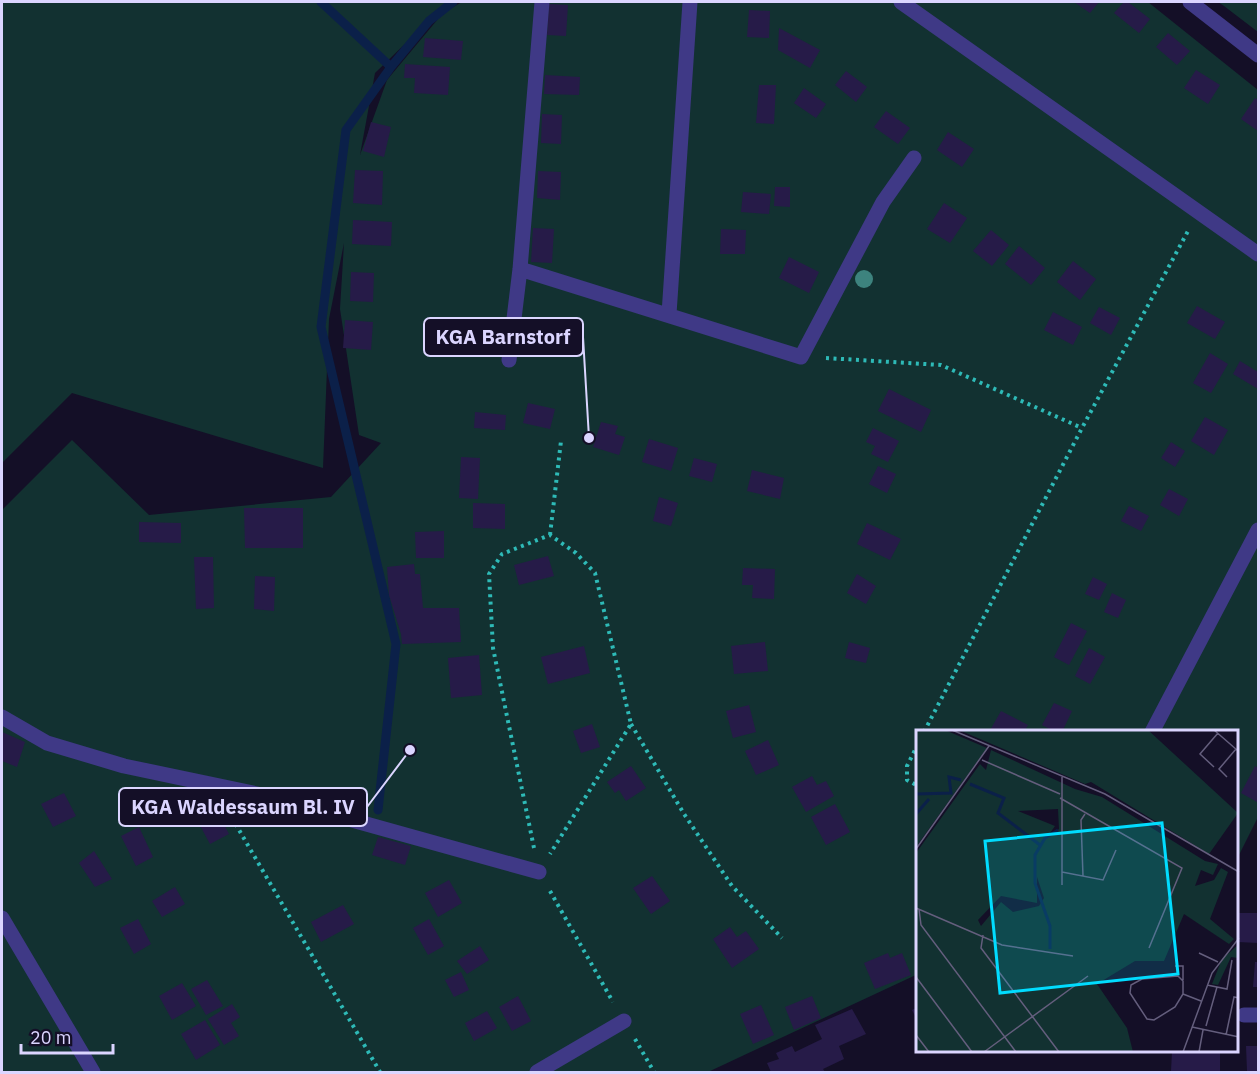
<svg xmlns="http://www.w3.org/2000/svg" width="1260" height="1074" viewBox="0 0 1260 1074" font-family="'IBM Plex Sans',sans-serif">
<style>
.green{fill:#123131}
.lines{fill:none;stroke-linecap:round;stroke-linejoin:round}
.stream{stroke:#0b2049;stroke-width:9}
.building{fill:#261b48}
.path{stroke:#2ebab7;stroke-width:4;stroke-dasharray:3 4.5;stroke-linecap:butt}
.service{stroke:#3f3986;stroke-width:15}
.minor{stroke:#3f3986;stroke-width:15}
.tree{fill:#3d837e}
.inset-river{fill:none;stroke:#0b2049;stroke-width:3}
.inset-road{fill:none;stroke:#645e7d;stroke-width:1.5}
.view{fill:#01dcff;fill-opacity:0.15;stroke:#01dcff;stroke-width:3}
.inset-edge{fill:none;stroke:#dbd5ff;stroke-width:3}
.leader{fill:none;stroke:#dbd5ff;stroke-width:2}
.callout-dot{fill:#dbd5ff;stroke:#140f27;stroke-width:2}
.callout{fill:#140f27;stroke:#dbd5ff;stroke-width:2}
.callout-label{font-size:20px;text-anchor:middle;font-weight:bold;fill:#dbd5ff}
</style>
<rect width="100%" height="100%" fill="#140f27"/>
<path class="green" d="M2 2H448L375 73 360 155 387 80 443 13 462 2H1148L1258 90V817L1238 857V732H918V974L708 1072H2V510L72 440 149 515 331 497 381 443 359 435 340 309 344 243 329 319 323 468 72 393 2 463Z
M1218 2H1258V32L1224 6Z"/>
<g class="lines">
<path class="stream" d="M321 2 391 67
M378 810 396 644 321 327 346 130 391 67 429 21 453 2"/>
</g>
<path class="building" d="M1074 2H1099L1090 13Z
M1124 2H1128L1150 19 1139 33 1114 13Z
M549 4 568 5 566 36 547 35Z
M749 10 770 11 769 38 747 37Z
M779 28 820 50 810 68 778 50Z
M1168 33 1190 51 1177 65 1156 47Z
M425 38 463 41 461 60 423 57Z
M405 64 450 67 448 95 414 93 415 78H404Z
M1196 70 1220 85 1208 104 1184 88Z
M846 71 867 87 856 102 835 85Z
M545 75 580 77 579 95 544 94Z
M759 85H776L774 124 756 123Z
M804 88 826 104 816 118 794 103Z
M1255 98 1258 100V131L1241 119Z
M886 111 910 128 898 144 874 127Z
M542 114 562 115 561 144 541 143Z
M371 122 391 127 384 157 363 151Z
M948 132 974 149 962 167 937 150Z
M355 170 383 171 382 205 353 203Z
M538 171 561 172 560 200 537 198Z
M775 187H790V207L774 206Z
M743 192 771 194 769 214 741 212Z
M944 203 967 218 950 243 927 229Z
M353 220 392 222 391 246 352 244Z
M533 228 554 229 552 263 531 262Z
M721 229 746 230 745 254H720Z
M991 230 1009 245 992 266 973 251Z
M1019 246 1045 268 1031 285 1005 264Z
M789 257 819 272 809 293 779 278Z
M1073 261 1096 279 1080 300 1057 282Z
M351 272 374 273 373 302 350 301Z
M1197 306 1225 322 1215 339 1187 323Z
M1099 307 1120 318 1111 335 1090 323Z
M1053 312 1082 327 1073 345 1044 330Z
M345 320 373 322 371 350 343 348Z
M1210 353 1228 364 1211 393 1193 383Z
M1240 361 1258 372V389L1233 374Z
M889 389 931 410 921 432 878 411Z
M528 403 555 409 550 429 523 423Z
M475 412 506 415 505 430 474 428Z
M1205 417 1228 430 1214 455 1191 441Z
M601 422 618 426 615 434 625 437 619 455 593 447Z
M873 428 899 441 888 462 871 454 875 446 866 442Z
M649 439 678 448 671 471 642 462Z
M1171 442 1185 451 1175 467 1161 458Z
M461 457 480 458 478 499 459 498Z
M694 458 717 464 712 482 689 476Z
M878 466 896 474 887 493 869 484Z
M752 470 784 478 780 499 747 491Z
M1169 489 1188 499 1179 516 1160 505Z
M659 497 678 503 671 526 653 521Z
M473 503 505 504V529L473 528Z
M1129 506 1149 516 1141 531 1121 521Z
M244 508H303V548H245Z
M139 522 181 523V543L139 542Z
M867 523 901 539 890 560 857 544Z
M444 531V558H416L415 532Z
M548 556 554 576 519 585 514 565Z
M194 557H213L214 608 196 609Z
M414 564 415 574H420L423 608H459L461 642 402 644 401 634 389 595 387 567Z
M743 568 775 569 774 599 752 598 753 585H742Z
M857 574 876 586 866 604 847 593Z
M255 576 275 577 274 611 254 609Z
M1093 577 1107 584 1099 600 1085 594Z
M1112 593 1126 600 1118 618 1104 612Z
M1071 623 1087 631 1069 665 1054 657Z
M765 642 768 671 734 674 731 646Z
M849 642 870 648 866 663 845 658Z
M584 646 590 673 548 684 541 657Z
M1089 648 1105 657 1090 684 1075 676Z
M479 655 482 695 451 698 448 658Z
M1054 703 1072 711 1062 732H1055L1042 725Z
M749 705 756 732 733 738 726 711Z
M1001 711 1028 725 1024 732H989Z
M592 724 600 747 581 753 573 731Z
M2 732 25 742 17 767 2 761Z
M768 740 779 765 756 775 745 751Z
M631 766 646 788 626 801 619 790 615 793 607 782Z
M1255 766 1258 768 1257 802 1241 793Z
M812 776 817 785 826 781 834 796 806 812 792 787Z
M64 793 76 816 53 827 41 804Z
M835 804 850 832 826 845 811 817Z
M216 809 229 834 210 844 197 820Z
M139 827 153 857 136 866 121 836Z
M378 837 411 846 405 865 372 855Z
M94 851 112 879 95 887 79 863Z
M652 876 670 901 651 914 633 888Z
M449 880 462 903 438 917 425 893Z
M175 887 185 904 162 917 152 901Z
M343 905 354 924 321 942 311 922Z
M1238 913H1258V943L1238 942Z
M138 919 151 944 134 954 120 928Z
M429 919 444 946 428 955 413 928Z
M730 927 737 937 746 931 759 949 732 968 713 939Z
M480 946 489 960 467 974 457 961Z
M888 953 890 958 902 953 911 975 875 989 864 963Z
M1255 962H1258V987H1253Z
M461 972 469 990 454 997 445 980Z
M207 980 223 1006 206 1015 191 989Z
M182 983 196 1006 172 1020 159 996Z
M518 996 531 1021 512 1031 499 1007Z
M812 996 821 1018 794 1030 785 1007Z
M232 1004 240 1017 231 1023 239 1036 224 1045 208 1019Z
M761 1005 774 1035 753 1044 740 1014Z
M918 1007V1022L912 1010Z
M852 1009 866 1034 839 1046 844 1059 823 1069 825 1072H771L767 1063 779 1059 776 1053 792 1046 795 1052 822 1039 815 1025Z
M487 1011 497 1028 474 1041 465 1023Z
M205 1020 220 1045 196 1060 181 1034Z
M1246 1046H1258V1071H1247Z
M1172 1052H1220V1072L1171 1071Z"/>
<g class="lines">
<path class="path" d="M826 358 941 365 1082 428
M550 535 561 441
M631 724 684 814 732 886 782 938
M924 732 1082 428 1188 231
M918 744 907 766V780L918 786
M228 811 380 1072
M534 848 493 648 489 574 502 554 550 535 576 553 595 573 631 724 550 854
M550 891 613 1002
M635 1039 654 1072"/>
<path class="service" d="M901 2 1258 254
M520 269 801 357 883 202 914 158
M669 314 690 2
M509 360 520 269 542 2
M2 717 47 743 124 766 262 795 539 872
M1152 732 1258 530
M2 918 93 1072
M1244 1015H1258
M537 1072 624 1021"/>
<path class="minor" d="M1190 2 1258 55"/>
</g>
<circle class="tree" cx="864" cy="279" r="9"/>
<g transform="translate(916 730)">
<rect width="322" height="322" fill="#140f27"/>
<path d="M0 0H29L71 18 0 117ZM43 0H232L322 83 293 124 175 52 169 54ZM75 20 159 59 186 67 289 131 302 134 297 145 285 140 279 156 298 150 305 138 312 142 294 189 318 209 313 214 268 184 248 231H219L181 254 211 298 217 322H0V123L64 34 70 40ZM142 79 143 99 132 106 139 96 102 81ZM121 147 128 168 123 176 97 182 85 172 65 196 62 190 85 166 121 173ZM322 215V228L315 227 302 255 296 254 306 229Z" fill="#123131" fill-rule="evenodd"/>
<path class="inset-river" d="M54 54 88 68 82 83 124 115M0 64 35 63 33 47 45 50M0 84 13 69M134 219V196L119 153V125L129 108 142 100"/>
<path class="inset-road" d="M36 0 189 64 323 142M298 0 321 20M66 30 144 64M298 37 284 24 302 3M311 47 303 39 320 19M144 68 266 138 233 218M0 119 73 16M146 142 187 150 200 120M167 146 165 90 169 84M146 155V47M0 178 86 215 157 226M3 179 5 195 100 322M67 205 65 218 143 322M283 223 302 232M259 236H267V250M262 246 267 251V264L259 277 238 290 231 289 214 263 215 255 226 249ZM0 247 56 322M291 255 311 259 316 230M267 264 285 271M290 296 301 257M276 297 323 307M0 305 13 322M310 305 318 267 323 268M68 322 172 246M267 322 296 243 323 208M283 322 287 300"/>
<path class="view" d="M246 93 262 244 84 263 69 111Z"/>
<rect width="322" height="322" class="inset-edge"/>
</g>
<path class="leader" d="M589 438L583 337M410 750L367 807"/>
<g class="callout-dot">
<circle cx="589" cy="438" r="6"/>
<circle cx="410" cy="750" r="6"/>
</g>
<g class="callout">
<rect x="424" y="318" width="159" height="38" rx="6"/>
<rect x="119" y="788" width="248" height="38" rx="6"/>
</g>
<g class="callout-label">
<text x="503" y="344">KGA Barnstorf</text>
<text x="243" y="814">KGA Waldessaum Bl. IV</text>
</g>
<rect width="1260" height="1074" fill="none" stroke="#dbd5ff" stroke-width="6"/>
<path d="M21 1044v9h92v-9" fill="none" stroke="#dbd5ff" stroke-width="3"/>
<text x="30" y="1044" font-size="18" fill="#dbd5ff" stroke="#140f27" stroke-width="4.5" paint-order="stroke">20 m</text>
</svg>
